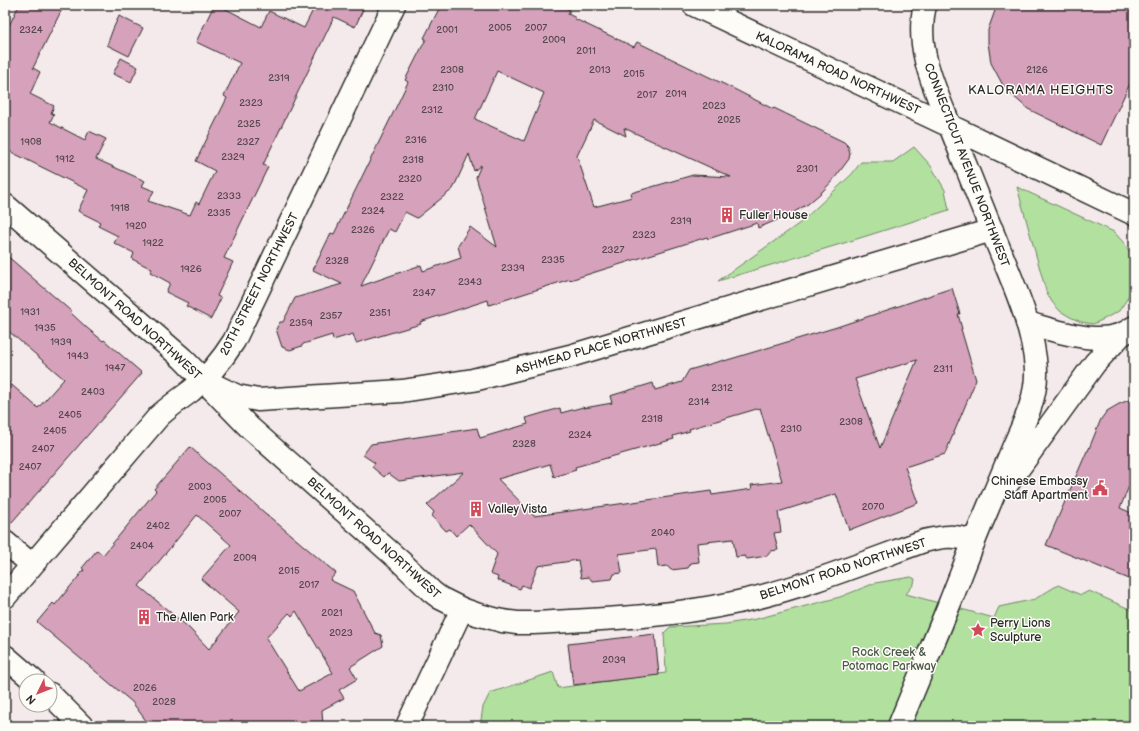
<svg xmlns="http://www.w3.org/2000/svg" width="1139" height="731" viewBox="0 0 1139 731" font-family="'Balsamiq Sans',sans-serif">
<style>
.green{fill:#b1e09f;stroke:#6e8665}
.building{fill:#d6a1ba;stroke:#2b2b2b;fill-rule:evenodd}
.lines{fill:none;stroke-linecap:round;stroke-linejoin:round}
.street-casing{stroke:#2b2b2b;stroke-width:25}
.secondary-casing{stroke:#2b2b2b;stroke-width:25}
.primary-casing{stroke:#2b2b2b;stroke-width:25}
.street{stroke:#fdfcf7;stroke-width:22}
.secondary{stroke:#fdfcf7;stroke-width:22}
.primary{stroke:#fdfcf7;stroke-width:22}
.labels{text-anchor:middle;stroke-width:3;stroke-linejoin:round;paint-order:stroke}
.number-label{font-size:10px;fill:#56484f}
.street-label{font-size:12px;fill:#2b2b2b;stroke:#fdfcf7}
.poi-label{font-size:12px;fill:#2b2b2b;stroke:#fdfcf7;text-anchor:start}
.park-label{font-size:12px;fill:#4c5848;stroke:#fdfcf7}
.neighbourhood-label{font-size:13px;letter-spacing:1px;fill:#2b2b2b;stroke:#fdfcf7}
</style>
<rect width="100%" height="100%" fill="#f5eaeb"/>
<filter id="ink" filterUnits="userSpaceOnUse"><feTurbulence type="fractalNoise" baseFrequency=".025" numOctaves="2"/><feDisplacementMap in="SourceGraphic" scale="8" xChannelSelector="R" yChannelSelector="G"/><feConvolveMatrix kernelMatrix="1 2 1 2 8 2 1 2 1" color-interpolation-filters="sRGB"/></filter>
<g filter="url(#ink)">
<path class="green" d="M914 147 931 166 945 190 949 210 844 243 718 281 800 223 852 174 861 162H893Z
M1017 187 1114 232 1124 243 1131 254 1133 269V285L1127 299 1119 311 1104 319 1093 324 1081 322 1070 317 1060 311 1052 302 1046 291Z
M911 577 915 579 914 584 906 594 994 618 999 607 1035 599 1058 585 1081 595 1089 591 1134 611V726H480L483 707 490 693 553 672 558 688 666 673 664 633 670 627 726 624 756 619 840 597 875 583Z"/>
<path class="building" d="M19 5H64L33 68 40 72 30 94 54 106 51 113 54 114 50 122 85 140 89 131 106 139 96 159 145 181 142 186 154 191 148 201 190 215 196 202 199 204 215 171 196 161 227 98 224 96 240 63 196 42 214 5H218L261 27 269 11 304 28 314 8 308 5H365L355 27 334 17 263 165 268 167 224 258 233 262 217 296 221 298 211 319 186 306 188 303 166 292 170 283 150 272 152 269 132 259 134 253 114 243 118 236 98 226 100 222 78 211 88 190 5 149V34Z
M441 5H559L570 10 568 14 576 18 575 19 634 47 637 42 736 90 773 109 774 108 844 142 848 146 850 153 849 159 834 179 822 192 808 204 789 215 758 228 757 223 708 239 707 237 570 280V279L489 305 488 300 420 322 421 324 356 343 353 334 333 340 332 335 303 344 302 346 290 350 282 347 276 329 280 322H283L295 298 342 284 313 270 331 233 334 234 398 103 408 82 405 80 426 39 424 38ZM497 71 544 93 524 141 475 119ZM594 120 626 136 624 128 731 177 693 175 631 193 632 197 594 207 577 156ZM469 154 474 171 481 165 476 177 497 247 470 227 458 246 461 258 423 271 421 265 361 286 389 229 395 232 405 212 417 218 453 189Z
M997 5H1126L1134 9V75L1101 145 1028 109 1005 89 991 63 988 43V30Z
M119 16 143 28 129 56 107 45 113 29Z
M121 58 138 67 131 82 113 74Z
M5 254 72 312 71 313 87 328 103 341 104 340 142 373 5 530V379L38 408 64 379 5 328Z
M952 288 960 314H958L962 329H961L976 380 945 454 905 467 918 503 849 530 836 494 778 512 781 532 774 533 778 550 771 551 767 556 747 559 745 556 736 557 733 539 697 543 699 562 691 563 688 568 671 570 667 566 658 567 656 549 619 554 622 573 614 574 612 579 592 581 589 577 581 578 578 560 538 566 529 588 522 585 520 589 497 580 498 577 490 574 497 554 469 524 456 536 450 529 446 531 432 516 434 512 427 505 464 472 399 481 388 473 384 477 372 467 375 463 363 455 371 444 477 428 480 438 528 424 526 418 560 408 561 413 583 407 584 408 612 403 610 396 653 383 655 390 682 382 689 370 724 360V361L837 327ZM917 360 880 448 855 379ZM760 408 782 481 751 485 752 489 712 495 711 491 534 516 498 479 550 464 554 477 576 470 575 467 674 439 673 436 690 431 689 429Z
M1134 398V474L1120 508 1134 514V581L1046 545 1087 451H1088L1101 419 1107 411 1119 404Z
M190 447 265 513 336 573 330 580 353 591 375 633 381 635 383 646 350 667 357 679 339 690 344 698 322 710 323 726H150L132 702 37 622 53 603 55 605 84 570 82 568 97 550 103 555 156 491 154 489ZM197 515 231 545 201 579 239 612 209 649 188 627 139 586ZM296 611 333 673 299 691 266 638 289 613 292 616Z
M655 634 659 675 573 685 568 644Z"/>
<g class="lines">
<g class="street-casing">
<path id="street" d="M950 126 1134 214
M5 205 183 359 249 427 400 561 432 592 440 598 462 609 476 614 502 621 517 623H533C601 619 671 617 738 602 802 588 863 563 924 541 945 536 953 535 974 541
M1027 323C1058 331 1106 350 1134 327
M216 386 237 396 258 400 402 391 473 380 509 371 570 356 992 230
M5 542 32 565
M5 597 159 416C169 407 180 399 191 391 208 377 222 360 234 341L394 5
M5 656 34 681
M50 694 82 726
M407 726 462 609"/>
</g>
<g class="secondary-casing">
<path id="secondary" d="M694 5 950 126"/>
</g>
<g class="primary-casing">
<path id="primary" d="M1008 483 1095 363 1121 335
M899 726C915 686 933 645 949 605 961 575 972 545 985 515 994 493 1004 470 1013 448 1024 423 1037 398 1036 370 1034 330 1016 290 1001 253 984 212 968 171 952 131 936 91 914 49 925 5"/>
</g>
<use href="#street" class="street"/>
<use href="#secondary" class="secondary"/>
<use href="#primary" class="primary"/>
</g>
</g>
<defs>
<g id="building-bare" transform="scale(1.2)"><path d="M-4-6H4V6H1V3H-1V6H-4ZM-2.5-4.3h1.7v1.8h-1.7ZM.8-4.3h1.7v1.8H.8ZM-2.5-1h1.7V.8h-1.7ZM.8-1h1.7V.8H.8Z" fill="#d1495b" stroke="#fdfcf7" stroke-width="2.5" paint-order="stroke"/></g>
<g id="civic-bare" transform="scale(1.2)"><path d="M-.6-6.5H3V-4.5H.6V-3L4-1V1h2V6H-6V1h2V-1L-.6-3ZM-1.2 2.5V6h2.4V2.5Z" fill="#d1495b" stroke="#fdfcf7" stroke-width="2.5" paint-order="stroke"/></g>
<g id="sight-bare" transform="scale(1.2)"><path d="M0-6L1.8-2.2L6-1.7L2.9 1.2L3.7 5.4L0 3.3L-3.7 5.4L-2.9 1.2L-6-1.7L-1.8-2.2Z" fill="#d1495b" stroke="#fdfcf7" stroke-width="2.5" paint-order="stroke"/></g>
</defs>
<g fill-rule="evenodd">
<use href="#building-bare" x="727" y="215"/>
<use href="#civic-bare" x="1100" y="488"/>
<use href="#building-bare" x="476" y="509"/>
<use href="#building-bare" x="144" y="617"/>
<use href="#sight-bare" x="978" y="630"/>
</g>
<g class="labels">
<g class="number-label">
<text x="500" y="31">2005</text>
<text x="536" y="31">2007</text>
<text x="31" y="33">2324</text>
<text x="447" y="33">2001</text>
<text x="554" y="43">2009</text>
<text x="586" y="54">2011</text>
<text x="452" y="73">2308</text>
<text x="600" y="73">2013</text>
<text x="1037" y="73">2126</text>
<text x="634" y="77">2015</text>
<text x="279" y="81">2319</text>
<text x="443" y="91">2310</text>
<text x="676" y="97">2019</text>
<text x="647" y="98">2017</text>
<text x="251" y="106">2323</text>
<text x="714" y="109">2023</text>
<text x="432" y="113">2312</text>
<text x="729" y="123">2025</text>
<text x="249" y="127">2325</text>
<text x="416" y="143">2316</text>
<text x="31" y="145">1908</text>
<text x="248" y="145">2327</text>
<text x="233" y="160">2329</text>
<text x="65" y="162">1912</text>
<text x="413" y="163">2318</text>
<text x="807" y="172">2301</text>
<text x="410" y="182">2320</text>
<text x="229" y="199">2333</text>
<text x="392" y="200">2322</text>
<text x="120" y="211">1918</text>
<text x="373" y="214">2324</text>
<text x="219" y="216">2335</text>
<text x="681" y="224">2319</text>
<text x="136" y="229">1920</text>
<text x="363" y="233">2326</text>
<text x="644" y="238">2323</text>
<text x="153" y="246">1922</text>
<text x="613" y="253">2327</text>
<text x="553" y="263">2335</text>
<text x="337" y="264">2328</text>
<text x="513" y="271">2339</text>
<text x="191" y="272">1926</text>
<text x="470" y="285">2343</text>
<text x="424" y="296">2347</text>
<text x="30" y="315">1931</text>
<text x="380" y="316">2351</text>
<text x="331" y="319">2357</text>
<text x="301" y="326">2359</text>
<text x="45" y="331">1935</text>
<text x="61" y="345">1939</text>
<text x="78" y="359">1943</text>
<text x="115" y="371">1947</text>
<text x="943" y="372">2311</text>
<text x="722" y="391">2312</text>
<text x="93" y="395">2403</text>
<text x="699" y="405">2314</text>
<text x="70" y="418">2405</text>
<text x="652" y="422">2318</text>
<text x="851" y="425">2308</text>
<text x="791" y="432">2310</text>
<text x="55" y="434">2405</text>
<text x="580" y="438">2324</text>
<text x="524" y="447">2328</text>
<text x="43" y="452">2407</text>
<text x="30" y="470">2407</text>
<text x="200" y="490">2003</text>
<text x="215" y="503">2005</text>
<text x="873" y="510">2070</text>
<text x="230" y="517">2007</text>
<text x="158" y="529">2402</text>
<text x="663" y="536">2040</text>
<text x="142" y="549">2404</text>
<text x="245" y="561">2009</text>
<text x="289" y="574">2015</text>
<text x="309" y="588">2017</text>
<text x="332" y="616">2021</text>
<text x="341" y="636">2023</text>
<text x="614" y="663">2039</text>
<text x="145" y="691">2026</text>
<text x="164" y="705">2028</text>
</g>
<g class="street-label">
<text transform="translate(838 73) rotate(25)" y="4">KALORAMA ROAD NORTHWEST</text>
<text transform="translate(967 165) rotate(69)" y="4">CONNECTICUT AVENUE NORTHWEST</text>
<text transform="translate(259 284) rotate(-63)" y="4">20TH STREET NORTHWEST</text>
<text transform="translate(135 319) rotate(42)" y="4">BELMONT ROAD NORTHWEST</text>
<text transform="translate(601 346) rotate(-16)" y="4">ASHMEAD PLACE NORTHWEST</text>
<text transform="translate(374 538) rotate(42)" y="4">BELMONT ROAD NORTHWEST</text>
<text transform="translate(843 569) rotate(-18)" y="4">BELMONT ROAD NORTHWEST</text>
</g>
<g class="poi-label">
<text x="739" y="219">Fuller House</text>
<text x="1088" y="485" text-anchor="end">Chinese Embassy<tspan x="1088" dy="14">Staff Apartment</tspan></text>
<text x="488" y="513">Valley Vista</text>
<text x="156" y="621">The Allen Park</text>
<text x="990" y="627">Perry Lions<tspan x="990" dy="14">Sculpture</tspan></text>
</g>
<g class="park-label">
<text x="889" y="656">Rock Creek &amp;<tspan x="889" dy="14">Potomac Parkway</tspan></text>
</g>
<g class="neighbourhood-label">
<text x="1041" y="94">KALORAMA HEIGHTS</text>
</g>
</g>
<rect width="1139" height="731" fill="none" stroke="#fdfcf7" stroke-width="20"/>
<rect x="10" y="10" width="1119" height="711" fill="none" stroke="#2b2b2b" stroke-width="1.5" filter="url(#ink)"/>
<g transform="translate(38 693) rotate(227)"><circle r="19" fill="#fdfcf7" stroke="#a9a8a5"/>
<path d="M0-3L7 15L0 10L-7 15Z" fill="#d1495b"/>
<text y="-6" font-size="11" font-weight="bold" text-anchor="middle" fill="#2b2b2b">N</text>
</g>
</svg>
